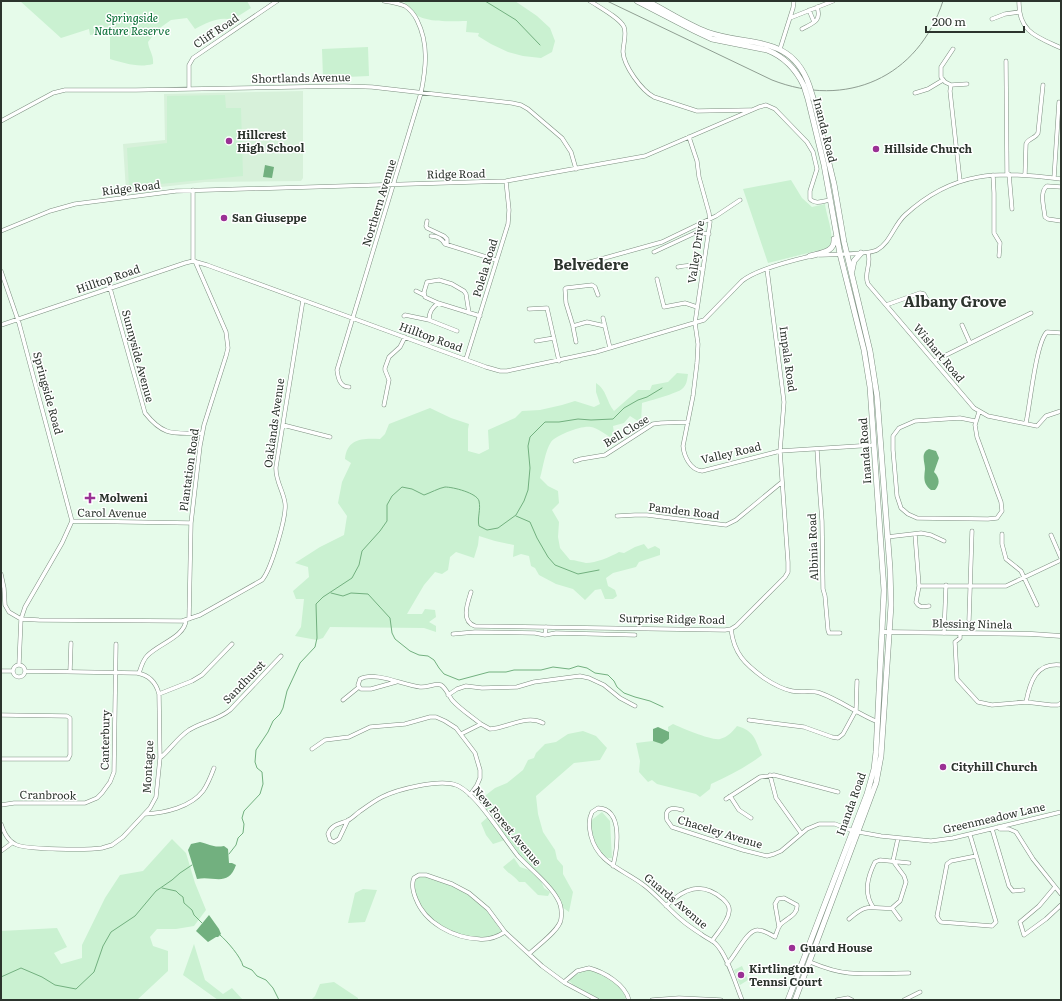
<svg xmlns="http://www.w3.org/2000/svg" width="1062" height="1001" viewBox="0 0 1062 1001" font-family="Literata,serif">
<style>
.built{fill:#d7f1da}
.green{fill:#caf1d1}
.water{fill:#72b07f}
.lines{fill:none;stroke-linecap:round;stroke-linejoin:round}
.stream{stroke:#72b07f;stroke-width:1}
.minor-casing{stroke:#7d8f80;stroke-width:4.5}
.tertiary-casing{stroke:#7d8f80;stroke-width:5}
.secondary-casing{stroke:#7d8f80;stroke-width:6}
.minor{stroke:#fff;stroke-width:3.5}
.tertiary{stroke:#fff;stroke-width:4}
.secondary{stroke:#fff;stroke-width:5}
.rail{stroke:#8f9e92;stroke-width:1}
.secondary-bridge-casing{stroke:#7d8f80;stroke-width:6;stroke-linecap:butt}
.secondary-bridge{stroke:#fff;stroke-width:5}
.poi-dot{fill:#9a3194;stroke:#fff;stroke-width:1.5}
.labels{text-anchor:middle;stroke-width:3;stroke-linejoin:round;paint-order:stroke}
.park-label{font-size:11px;font-style:italic;fill:#006a2f;stroke:#fff}
.street-label{font-size:11px;fill:#2c342d;stroke:#fff}
.poi-label{font-size:11px;font-weight:bold;fill:#2c342d;stroke:#fff;text-anchor:start}
.district-label{font-size:15px;font-weight:bold;fill:#2c342d;stroke:#fff}
</style>
<rect width="100%" height="100%" fill="#e6fbea"/>
<path class="built" d="M303 91V178L301 181 205 182 126 191 123 144 165 140 164 94Z"/>
<path class="green" d="M20 1H247L251 8 232 20C219 16 207 23 195 29L187 18 171 20 157 30 148 42C149 51 154 55 153 64 138 68 124 63 110 59V33L90 35 89 29 61 38Z
M404 1H515L537 16 550 28 555 41 552 52 541 58 523 56 508 52 491 44 478 36 479 33 466 32 467 21C445 21 414 25 404 1Z
M368 47 369 76 323 78 322 49Z
M225 95 226 108H241L243 176 129 187 127 148 167 143V96Z
M791 180 802 198 812 207 825 204C826 215 837 240 828 248L768 263 743 189Z
M677 373 688 374C687 380 687 385 682 389 678 393 649 401 642 403L641 423 630 416 624 423 613 426 614 433 610 437C605 434 597 428 591 427 582 425 556 435 551 442 545 451 543 468 540 478L548 486 558 491 559 503 552 510 559 522 558 537 560 548 570 560C576 560 580 562 586 563 596 563 610 557 619 552L624 553 635 547 644 544 648 549 655 546 660 549V555L639 562 636 567 613 573 606 578 608 586 615 590 617 596 613 599H605L601 589 595 590 585 600 573 589 556 584 539 575 535 568 531 566 529 556 521 554 513 557 514 545 495 541 479 536 478 545 474 558 456 552 450 557 448 570 442 574 435 572 424 585 407 614H422L425 609 435 610 436 617 429 622 436 626V632L424 628 330 627 323 638 317 640 295 636 301 627 304 599H296L293 591 309 577 308 567 295 563 320 547 344 535 347 516 338 503 342 482 351 463 345 459C347 438 363 438 380 439L385 434 389 424 430 408 451 418 469 424 468 429V451L479 454 489 449 488 430 515 418 522 411 540 410 562 405 575 401 594 407 600 404 596 392V383C607 390 606 401 614 411L638 390H650L652 385 668 382Z
M673 724C682 728 712 741 720 739 728 737 732 732 737 726 755 731 755 740 762 755 746 767 729 776 711 784L710 789 700 797 696 794 657 784 652 780 648 782 639 772 640 761 636 743 669 739 668 727Z
M583 731 596 736 607 748 600 760 574 763 536 796 538 814 543 832 555 850 557 859 563 866V874L573 892 569 912 562 907 558 896 518 855 508 839 493 844 486 835 481 823 489 816 477 802 495 788 507 783 523 770 528 760 534 758 536 753 545 744 556 742 568 734Z
M602 812 610 821 612 858H608L599 854 589 822Z
M172 839 186 853 195 883 206 910 194 926 176 929H157L150 937 153 946 168 951V971L137 1000H1V931L57 928 67 947 54 953 61 964 82 958V945L105 898 120 875 143 871Z
M514 858 520 867 529 870 541 881 544 888 550 892 548 896 538 895 525 882H519C514 875 508 874 503 867Z
M419 875C442 881 466 890 483 907 490 914 496 924 502 932 494 935 486 939 478 939 467 939 443 930 435 923 422 912 407 889 419 875Z
M363 889 377 890 365 922 348 923 355 893Z
M194 944 205 980 223 994 232 988 243 1000H218L183 975Z
M742 966 748 980 740 985 734 970Z
M589 968 622 987 626 1000H601L583 994 567 979Z
M334 982 358 998V1000H311L315 996 320 984Z"/>
<path class="water" d="M265 165 274 167 272 178 263 177Z
M929 449 936 451 939 458 934 472C940 478 940 484 935 490H931C923 484 924 478 925 469 925 462 920 453 929 449Z
M658 727 669 732V739L662 744 653 741V729Z
M200 842C210 844 213 848 224 846L228 849 229 863H232L236 865C228 888 213 875 197 879L188 850 191 844Z
M209 915 219 929 221 934 218 937H216L208 942 196 931Z"/>
<g class="lines">
<path class="stream" d="M485 1 516 20 540 45
M516 516 530 522 537 538 548 557 555 565 578 574 599 570
M331 593 343 596 351 593 368 594 390 618 392 633 395 639 410 651 419 655 428 656 434 660 439 668 444 674 459 680 489 672H506L514 670H541L553 667 569 669 578 666 587 668 595 673 608 675 614 681 617 687 624 693 635 697 650 701 663 707
M229 854 236 845 238 838 243 833 244 824 242 818 244 811 260 794 263 784 262 772 257 768 255 762 256 750 268 732 273 721 280 714 283 708 287 691 300 663 315 647 317 638 316 604 323 597 352 578 359 565 362 551 380 531 387 521V505L392 496 402 487 412 489 424 495C430 493 439 488 445 487 453 487 477 493 479 501 481 510 477 518 479 526L487 530 498 528 516 515 524 501 528 490 530 468 528 446 530 437 545 422H559L578 419 591 420 613 419 624 408 638 400 647 397 662 388
M162 888 176 891 179 894 183 897 184 903 192 910 194 915 202 923
M220 935C227 941 241 957 243 966L252 970 257 976 266 980 273 988 279 1000
M1 977 21 968 42 977 55 985 76 989 94 972 103 946 111 932 135 916 156 891 172 880 180 873 192 865"/>
<g class="minor-casing">
<path id="minor" d="M590 1C599 7 620 18 624 27 627 34 623 45 623 52 624 66 641 90 654 97L697 111 751 110
M1019 1C1018 32 1037 37 1061 48
M809 10 814 22
M790 18 833 1
M992 19 1005 14 1019 12
M802 29C813 23 822 21 817 7
M780 49 793 8 794 1
M953 49 941 67V77L945 82 951 85 967 84
M1006 61 1007 175
M951 85 950 91 960 181
M189 89V65L193 58 277 1
M915 93 928 89 943 80
M1 121 53 93 65 90H136L344 86 372 87 512 103 521 105 528 109 562 138 571 152 576 169
M689 137 697 161 699 177 709 213 710 222 695 323 698 344 697 363 693 396 683 446C684 456 690 470 702 471L780 451 874 445
M1009 174 1012 209
M993 175 994 193V233L1000 243 999 256
M1025 175 1026 144C1028 138 1035 139 1038 133L1043 85
M1054 178 1059 102
M1061 187 1047 186C1039 192 1044 207 1045 217L1048 219 1061 221
M193 190V261
M427 221 426 226 427 228 444 236 447 239V244
M1 231 50 211 75 204 176 191 506 181 645 156 759 107 766 105 775 109 807 142 813 152 817 169 810 191V199C816 205 823 201 830 200
M431 236C438 236 442 239 445 244L496 260
M654 252 695 233H701L709 234
M868 253C872 264 863 274 868 284L974 408 988 416 1037 426 1046 416 1061 411
M819 255C831 254 868 255 877 250 890 243 894 225 905 215 954 170 999 171 1061 179
M583 264 662 242 716 216 740 200
M678 267C688 265 694 264 703 270
M1 271 19 323 72 521
M657 279 664 307 685 303 697 307
M110 288 145 413C164 437 174 433 202 433
M416 291 424 295
M598 295 595 287 592 285 566 288 565 289 566 303 573 326 587 322 605 326
M438 303 425 297 424 292 427 282 439 280 452 284 464 291 466 294 469 313
M886 305 920 293 924 294 930 305
M529 309 547 308 559 361
M404 316 405 315 429 320
M603 318 610 348
M1 325 185 263 193 261 207 265 486 367 500 371H507L596 352 704 320 742 281C755 270 794 260 811 256
M962 325 970 343
M573 327 576 342
M457 331 429 320C429 312 432 308 438 303L480 316
M536 341 554 338
M466 359 508 224 509 210 506 181
M934 361 1031 313
M349 387C340 387 338 378 337 370L421 93C426 68 429 44 417 20 414 14 411 10 405 6 398 3 391 2 384 1
M384 405 389 380 385 370V368L389 357 400 347 405 337
M975 421 960 418 915 421 899 428 893 436V450L897 496 901 508 908 514 917 518 988 519 997 518 1002 511 1001 502 977 437 975 425 979 412
M1026 423C1030 405 1036 342 1047 332L1061 333
M283 425 330 437
M817 449 819 481 822 521 823 589 825 596 828 630 829 633H840
M575 461 581 459 605 455 653 424 661 423 688 422
M617 516 635 515H647L726 525 736 520 782 482
M915 534 919 586 916 602C919 608 924 607 929 606
M1002 534V544L1006 559 1021 571 1037 605
M1051 535 1061 558
M887 537 921 533 931 535 944 541
M1 574 4 588 5 605 9 612 21 619 39 620 182 621 200 615 262 580C271 570 287 516 285 503 283 490 275 480 276 467L303 300
M919 586H1006L1061 560
M471 592C468 602 460 621 475 626L725 630 731 629 736 626 785 577 788 572V562L780 451 784 402 767 269
M189 619 191 523 200 446 204 425 226 356 228 348 226 332 195 261
M969 620 972 531
M546 627 545 635 556 633 635 635
M731 629C734 654 745 664 764 678 773 684 782 689 792 691 801 693 811 690 820 693 840 700 858 714 878 722
M944 633 946 585
M960 633V638L955 642 957 679 978 702 992 705 1026 702 1051 705H1058L1061 703
M453 634 475 632 535 633 545 635
M19 664 21 619 25 607 62 543 72 521 191 523
M13 671a6 6 0 1 1 12 0a6 6 0 1 1-12 0Z
M1 671H12
M70 671 71 643
M139 673C141 667 143 660 147 656 158 644 185 637 186 620
M396 682 371 689H361L358 685 360 679C375 671 403 685 420 687 427 688 435 683 441 685 446 688 449 696 452 700 460 709 471 716 481 724
M159 694 192 681 202 675 232 644
M448 695 457 689 466 686 482 688 517 687 534 682 580 676 589 678 604 685 620 698 635 706
M343 700 359 687
M1026 702C1030 682 1036 662 1061 665
M856 712 857 681
M1 715 67 716 70 718V755L68 759H1
M749 720 804 727 832 737 838 738 843 734 855 712
M461 734 481 724 490 729C508 728 526 714 543 723
M312 749 325 740 349 737 370 727 405 724 430 717H436L445 721 456 728 475 753 480 770V778L477 785 470 795
M160 758C170 750 177 738 189 730 202 722 218 720 230 710L281 656
M770 775 776 798 801 833
M730 796 739 810 751 818
M726 799 760 777 774 775 838 792
M1 805 14 803H85L97 798 102 793 110 782 114 772 116 644
M682 810C672 807 664 808 667 820L672 827 743 850 767 856 774 854 781 851 807 829 819 824H835L853 831 881 836 931 841 953 838 1061 812
M145 814C165 813 191 807 203 791 208 784 211 776 214 768
M348 820 339 839 334 842 330 840 328 834C331 825 339 824 347 821 351 819 355 815 359 812 366 807 374 801 382 797 398 789 439 779 456 785 476 792 504 839 518 856 530 869 549 883 557 898 561 904 562 912 561 919 560 930 537 946 529 954
M1 824C4 832 7 840 15 844 24 850 89 850 102 848L112 845 123 837 150 808 156 797 160 758 159 694C156 682 149 675 137 673L25 671
M998 827 1000 829H1009L1016 832 1033 859 1061 894
M992 829 1009 886 1013 891 1023 890
M970 835 996 922 992 926 941 922 939 920 937 916 947 864 951 861 976 856
M1 851 12 843
M613 866C617 850 624 809 598 808L592 812C588 820 589 827 591 836 598 864 625 870 645 886 659 897 670 911 684 922 689 926 695 930 701 934 706 938 712 940 716 944 727 955 736 985 742 1000
M1055 887 1039 906 1020 922 1024 935 1046 919 1061 905
M666 906C684 888 702 881 723 899 727 903 730 906 729 912 728 922 717 933 712 941
M873 907C863 892 868 876 875 862L880 860 909 863
M892 908 900 919
M849 919C870 901 869 910 892 908L900 901 906 882 904 876 893 861 898 838
M505 932C497 937 488 940 479 939 454 938 425 923 416 899 413 892 411 885 414 878L419 875H426L452 884 469 893 488 909 505 932 542 966 565 983 597 1000
M810 962C822 967 836 972 849 973 869 975 889 973 909 973
M727 964C735 957 747 929 758 930 763 930 770 934 775 937 777 932 778 927 781 924 787 918 798 915 797 905L784 898 778 899 775 904 779 927
M564 982 577 971 589 968C604 972 625 984 629 1000
M652 1000 679 998 721 1000
M837 1000 848 998 852 1000
M904 1000 920 992"/>
</g>
<g class="tertiary-casing">
<path id="tertiary" d="M883 632 1032 634 1061 636"/>
</g>
<g class="secondary-casing">
<path id="secondary" d="M637 1 695 31 712 39 767 50C785 57 796 69 804 86
M647 1C667 11 686 24 707 32 749 47 791 34 809 85
M810 256C821 253 835 252 834 239
M852 271 854 261 861 253
M788 1000 867 794 874 769 876 752 884 590 870 387 864 350 840 254 824 165 808 99
M795 1000 876 783 881 756 891 605 890 569 877 396 870 351 844 242 834 184 814 101"/>
</g>
<use href="#minor" class="minor"/>
<use href="#tertiary" class="tertiary"/>
<use href="#secondary" class="secondary"/>
<path class="rail" d="M607 1 772 80C846 109 918 78 943 1"/>
<g class="secondary-bridge-casing">
<path id="secondary-bridge" d="M809 85 814 101
M804 86 808 99"/>
</g>
<use href="#secondary-bridge" class="secondary-bridge"/>
</g>
<g class="poi-dot">
<circle cx="229" cy="141" r="4"/>
<circle cx="876" cy="149" r="4"/>
<circle cx="224" cy="218" r="4"/>
<path d="M88 492h4v4h4v4h-4v4h-4v-4h-4v-4h4z"/>
<circle cx="943" cy="767" r="4"/>
<circle cx="792" cy="948" r="4"/>
<circle cx="741" cy="975" r="4"/>
</g>
<g class="labels">
<g class="park-label">
<text x="132" y="22">Springside<tspan x="132" dy="13">Nature Reserve</tspan></text>
</g>
<g class="street-label">
<text transform="translate(216 31) rotate(-34)" y="4">Cliff Road</text>
<text transform="translate(301 78) rotate(-1)" y="4">Shortlands Avenue</text>
<text transform="translate(825 130) rotate(76)" y="4">Inanda Road</text>
<text transform="translate(456 174) rotate(-1)" y="4">Ridge Road</text>
<text transform="translate(131 188) rotate(-7)" y="4">Ridge Road</text>
<text transform="translate(379 203) rotate(-73)" y="4">Northern Avenue</text>
<text transform="translate(696 252) rotate(-82)" y="4">Valley Drive</text>
<text transform="translate(485 268) rotate(-73)" y="4">Polela Road</text>
<text transform="translate(108 279) rotate(-19)" y="4">Hilltop Road</text>
<text transform="translate(431 337) rotate(20)" y="4">Hilltop Road</text>
<text transform="translate(939 353) rotate(50)" y="4">Wishart Road</text>
<text transform="translate(138 356) rotate(75)" y="4">Sunnyside Avenue</text>
<text transform="translate(788 359) rotate(82)" y="4">Impala Road</text>
<text transform="translate(48 393) rotate(75)" y="4">Springside Road</text>
<text transform="translate(274 423) rotate(-82)" y="4">Oaklands Avenue</text>
<text transform="translate(626 431) rotate(-31)" y="4">Bell Close</text>
<text transform="translate(865 451) rotate(-94)" y="4">Inanda Road</text>
<text transform="translate(731 453) rotate(-13)" y="4">Valley Road</text>
<text transform="translate(189 470) rotate(-82)" y="4">Plantation Road</text>
<text transform="translate(684 511) rotate(7)" y="4">Pamden Road</text>
<text transform="translate(112 513) rotate(1)" y="4">Carol Avenue</text>
<text transform="translate(813 547) rotate(-92)" y="4">Albinia Road</text>
<text transform="translate(672 619) rotate(1)" y="4">Surprise Ridge Road</text>
<text transform="translate(972 624) rotate(1)" y="4">Blessing Ninela</text>
<text transform="translate(244 682) rotate(-46)" y="4">Sandhurst</text>
<text transform="translate(105 740) rotate(-89)" y="4">Canterbury</text>
<text transform="translate(148 767) rotate(-87)" y="4">Montague</text>
<text transform="translate(48 795) rotate(1)" y="4">Cranbrook</text>
<text transform="translate(851 804) rotate(-70)" y="4">Inanda Road</text>
<text transform="translate(994 818) rotate(-13)" y="4">Greenmeadow Lane</text>
<text transform="translate(507 826) rotate(50)" y="4">New Forest Avenue</text>
<text transform="translate(720 832) rotate(17)" y="4">Chaceley Avenue</text>
<text transform="translate(676 901) rotate(40)" y="4">Guards Avenue</text>
</g>
<g class="poi-label">
<text x="237" y="139">Hillcrest<tspan x="237" dy="13">High School</tspan></text>
<text x="884" y="153">Hillside Church</text>
<text x="232" y="222">San Giuseppe</text>
<text x="99" y="502">Molweni</text>
<text x="951" y="771">Cityhill Church</text>
<text x="800" y="952">Guard House</text>
<text x="749" y="973">Kirtlington<tspan x="749" dy="13">Tennsi Court</tspan></text>
</g>
<g class="district-label">
<text x="591" y="270">Belvedere</text>
<text x="955" y="307">Albany Grove</text>
</g>
</g>
<rect width="1062" height="1001" fill="none" stroke="#2c342d" stroke-width="4"/>
<path d="M926 26v6h98v-6" fill="none" stroke="#2c342d" stroke-width="2"/>
<text x="932" y="26" font-size="12" fill="#2c342d" stroke="#ffffff" stroke-width="3" paint-order="stroke">200 m</text>
</svg>
